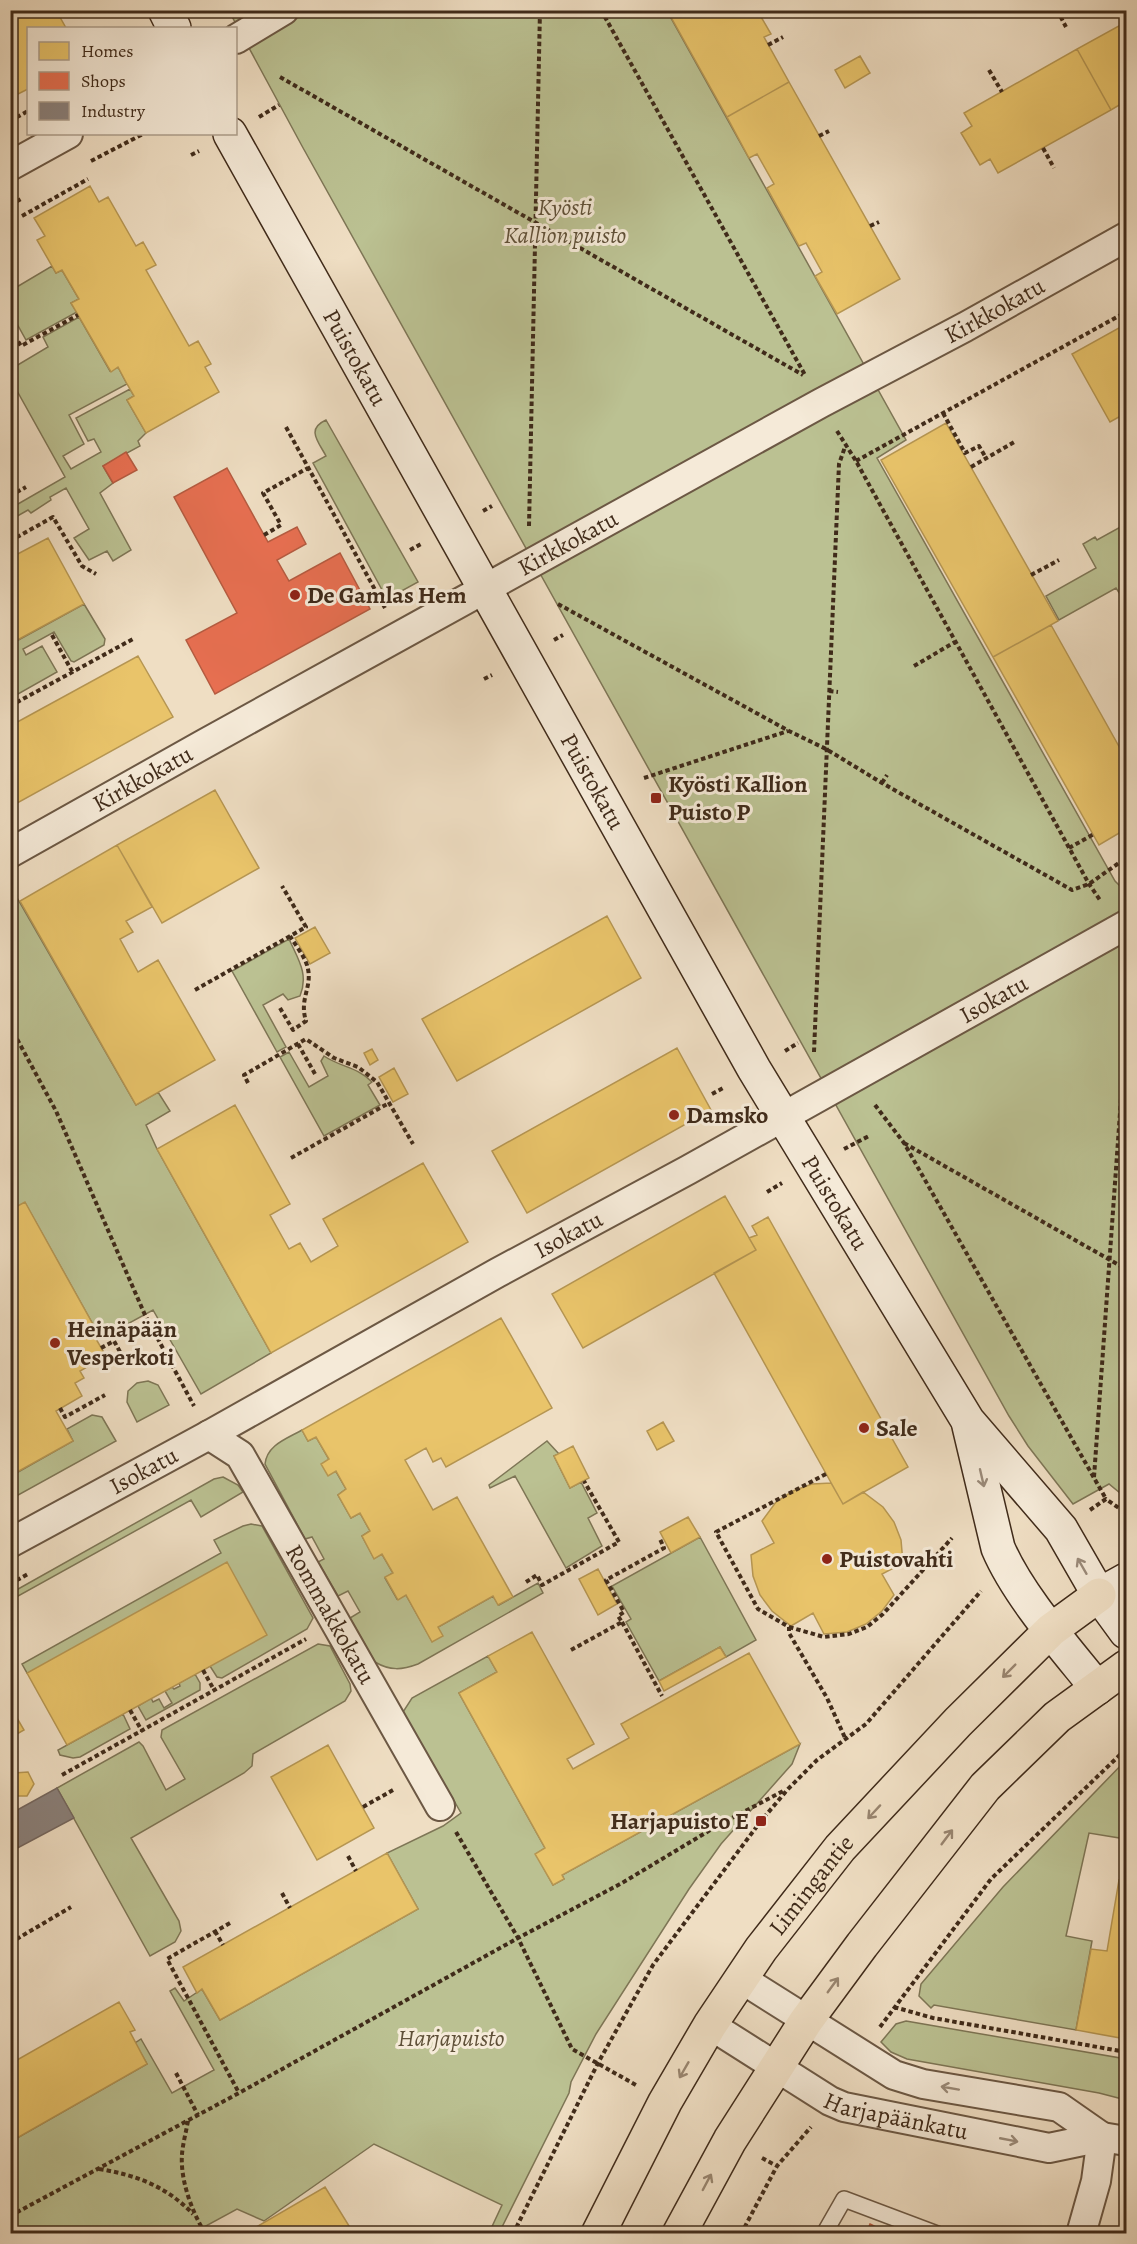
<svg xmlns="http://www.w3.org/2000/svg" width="1137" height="2244" viewBox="0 0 1137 2244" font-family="Alegreya,serif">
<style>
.green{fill:#bbc192;stroke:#7e7656;stroke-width:1.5}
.homes{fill:#e9c46a;stroke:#b69652;stroke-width:1.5}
.shops{fill:#e76f51;stroke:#b55b40;stroke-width:1.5}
.industry{fill:#8a817c;stroke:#74675f;stroke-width:1.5}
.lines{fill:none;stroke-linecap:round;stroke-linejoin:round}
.service-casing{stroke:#6c5844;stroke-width:18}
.minor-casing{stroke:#6c5844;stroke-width:32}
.secondary-casing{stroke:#402b1a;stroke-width:36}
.primary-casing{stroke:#402b1a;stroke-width:36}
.path{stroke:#402b1a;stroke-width:4;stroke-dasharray:4.5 3;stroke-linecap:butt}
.service{stroke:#f5ead8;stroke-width:15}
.minor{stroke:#f5ead8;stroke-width:28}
.secondary{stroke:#f5ead8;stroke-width:33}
.primary{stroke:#efdec3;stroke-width:33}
.oneway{stroke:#9a8a79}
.oneway2{stroke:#98846e}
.poi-dot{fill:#8f2418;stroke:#f5ead8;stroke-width:2}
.labels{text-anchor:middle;stroke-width:6;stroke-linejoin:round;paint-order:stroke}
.park-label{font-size:24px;font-style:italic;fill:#5f5038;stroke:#f5ead8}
.street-label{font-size:24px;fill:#402b1a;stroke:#f5ead8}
.poi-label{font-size:24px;font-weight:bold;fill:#402b1a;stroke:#f5ead8;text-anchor:start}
</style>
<rect width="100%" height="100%" fill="#efdec3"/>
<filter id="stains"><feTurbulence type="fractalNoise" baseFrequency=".00333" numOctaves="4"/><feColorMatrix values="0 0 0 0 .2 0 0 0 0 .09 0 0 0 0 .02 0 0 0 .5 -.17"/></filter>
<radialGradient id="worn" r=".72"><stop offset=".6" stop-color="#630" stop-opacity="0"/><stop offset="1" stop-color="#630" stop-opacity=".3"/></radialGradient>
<path class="green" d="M229 11H667L906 440 877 458 1115 881 1126 892V1498L1109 1484 1073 1504 1028 1446 1009 1416 302 146Z
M52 266 56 273 62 270 79 299 71 303 77 312 26 340 11 313 10 291Z
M79 317 110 371 118 367 127 384 69 415 84 444 63 456 71 469 101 452 94 439 88 441 76 418 130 389 134 396 127 400 146 433 138 441 140 446 103 466 113 483 100 493 131 550 113 561 107 551 89 560 74 538 89 529 66 488 50 497 51 500 31 513 28 510 12 519 15 524 11 529V508L65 477 11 380V369L48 347 43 337Z
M326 420 418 582 387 599 313 463 326 456C318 441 306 429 326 420Z
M1124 525 1126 529V603L1116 588 1059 620 1046 596 1096 568 1083 544 1095 537 1097 540Z
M84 604 105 639 104 645 74 662 71 661 54 632 23 649 26 655 42 646 57 672 11 698V644Z
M16 896 136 1105 158 1092 170 1111 146 1125 157 1149 271 1353 201 1394 153 1310 102 1338 100 1337 25 1203 11 1210 10 900Z
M289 939C298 959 309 974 300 996L288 1000 283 994 263 1005 286 1047 277 1052 232 971Z
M289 1052 309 1087 328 1076 321 1061 324 1056C340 1067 358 1067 372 1082L368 1085 380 1105 324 1136 280 1057Z
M148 1381 158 1385 169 1405 137 1422 127 1402 128 1391 137 1383Z
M92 1415 102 1417 116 1441 11 1499V1476L73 1441 67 1429Z
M302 1430 308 1441 316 1437 346 1489 338 1495 351 1518 360 1513 370 1531 362 1536 374 1558 382 1554 393 1573 385 1578 397 1599 406 1595 432 1641 438 1627 493 1596 499 1605 538 1583 543 1593 418 1664C402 1670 390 1671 375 1662L350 1618 360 1612 348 1591 338 1596 318 1562 324 1559 312 1537 305 1539 265 1464C267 1445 286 1439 302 1430Z
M547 1441 559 1454 554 1456 570 1488 581 1482 597 1513 588 1518 602 1546 566 1568 515 1476 490 1488 489 1485Z
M223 1477 238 1485 243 1492 201 1517 191 1500 11 1600V1593L214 1479Z
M251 1524 262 1526 313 1618 307 1629 222 1678 217 1677 210 1666 27 1673 22 1664 221 1553 214 1540 243 1526Z
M700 1537 756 1640 726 1657 720 1647 659 1681 626 1622 631 1619 612 1586Z
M318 1644 330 1646 350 1684 351 1691 345 1701 253 1754 252 1766 244 1773 131 1838 179 1921 181 1931 175 1942 150 1956 57 1788 139 1742 143 1746 166 1790 185 1779 161 1737 162 1730Z
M488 1656 497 1672 459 1693 545 1848 536 1854 553 1885 564 1879 562 1875 800 1744 792 1764 721 1844 689 1889 596 2034 571 2082 569 2093 499 2233H489L502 2205 374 2144 264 2221 237 2209 193 2233H11L10 2142 147 2064 135 2043 141 2039 172 2093 214 2070 170 1991 175 1988 184 2001 202 1989 220 2020 418 1909 387 1853 443 1826 461 1813 403 1712 412 1698Z
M195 1674 200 1683V1690L146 1720 138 1706 151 1698 153 1702 159 1699 164 1708 172 1703 165 1691 172 1687 174 1689 180 1686 179 1683Z
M123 1714 130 1729 80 1757 73 1758 60 1755 58 1750Z
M1126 1760V1839L1089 1833 1066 1936 1092 1941 1076 2030 934 2005 931 2008 919 1996 921 1984 1003 1887Z
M906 2021 1126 2059V2100L1099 2093 907 2059 891 2052 881 2042 896 2024Z"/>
<path class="homes" d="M10 10H56L66 28H28V89L10 98Z
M667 10H757L771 34 764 37 789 82 727 117Z
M1126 22V101L1111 110 1077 49Z
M1077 49 1111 110 998 173 990 159 980 165 961 133 972 126 964 113Z
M860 56 870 73 845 88 835 70Z
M789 82 900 279 837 314 815 276 822 272 806 243 799 246 767 188 774 184 757 154 749 158 727 117Z
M90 186 99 202 108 197 136 246 143 242 156 265 146 270 189 346 198 341 211 364 205 367 219 392 146 433 127 400 134 396 127 384 118 367 111 372 71 303 79 299 62 270 56 273 37 240 45 236 34 218Z
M1126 324V413L1110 422 1072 354Z
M946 423 1058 621 993 657 881 460Z
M48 538 84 604 10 644V558Z
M1051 625 1126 759V829L1099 845 993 657Z
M138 656 173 717 10 807V726Z
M215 790 259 868 162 923 117 845Z
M117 845 152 907 126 921 133 932 120 939 138 972 158 960 215 1060 136 1105 20 901Z
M607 916 641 978 457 1081 422 1019Z
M315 927 330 953 310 964 295 938Z
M677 1048 711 1110 527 1213 492 1151Z
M372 1049 378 1060 370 1065 364 1053Z
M394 1068 408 1094 393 1102 379 1077Z
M235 1105 290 1204 270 1215 289 1249 300 1243 311 1262 338 1246 323 1219 423 1163 468 1242 271 1353 157 1149Z
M725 1196 756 1250 583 1348 552 1294Z
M25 1202 100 1337 96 1339 106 1356 80 1371 84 1378 75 1383 82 1396 56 1411 73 1441 10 1476V1210Z
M768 1217 908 1467 843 1504 714 1273 756 1250 749 1238 757 1235 752 1226Z
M501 1318 552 1408 446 1467 441 1458 433 1462 426 1448 405 1460 433 1510 457 1497 513 1597 498 1605 493 1596 438 1627 443 1636 432 1642 406 1595 398 1600 385 1577 393 1573 382 1554 374 1559 362 1536 370 1531 360 1513 351 1518 338 1495 346 1489 336 1471 328 1476 321 1464 329 1459 316 1437 308 1441 302 1430Z
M663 1422 674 1441 657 1450 647 1431Z
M573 1446 589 1478 570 1488 554 1456Z
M831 1483 843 1504 863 1492 883 1507 894 1522 901 1540 903 1563 882 1574 894 1595 882 1611 866 1624 847 1632 824 1634 813 1613 791 1626 772 1611 760 1595 753 1576 751 1555 774 1543 762 1521 776 1502 793 1491 812 1484Z
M688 1517 700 1537 671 1553 660 1532Z
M227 1562 267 1635 67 1745 27 1673Z
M598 1569 617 1604 598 1615 579 1579Z
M532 1632 594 1744 567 1759 573 1769 629 1738 621 1724 749 1653 800 1744 562 1875 564 1879 553 1885 535 1854 545 1848 459 1693 497 1672 488 1656Z
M720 1647 726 1657 664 1691 659 1681Z
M10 1706 24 1730 10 1738Z
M328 1745 374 1828 317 1860 271 1777Z
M28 1772 34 1784 27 1796H14L10 1789V1779L14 1773Z
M387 1853 418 1909 220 2020 202 1989 197 1993 183 1967Z
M1119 1880 1126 1882V2039L1076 2030 1091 1949 1107 1951Z
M119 2002 135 2030 130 2032 147 2064 10 2142V2064Z
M325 2187 354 2234H255L253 2229Z"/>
<path class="shops" d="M126 452 137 470 113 483 103 466Z
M227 468 268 542 297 527 306 544 277 560 289 581 340 553 370 609 215 694 186 640 237 613 174 497Z
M870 2224 890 2234H866Z"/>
<path class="industry" d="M57 1788 74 1818 10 1852V1814Z"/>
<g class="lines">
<g class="service-casing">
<path id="service" d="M824 2234 844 2199 937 2234"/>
</g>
<g class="minor-casing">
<g id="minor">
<path d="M236 39 284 10"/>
<path d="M10 166 68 134"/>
<path id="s1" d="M10 853 204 744 821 403 965 327 1126 237"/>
<path id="s2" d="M209 1435 240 1455 440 1806"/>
<path id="s3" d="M10 1543 209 1435 497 1273 688 1170 1126 925"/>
<path d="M740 1978 894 2075 923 2084 1059 2107 1102 2137"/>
<path id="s4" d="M710 2025 830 2101 844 2107 1049 2148 1102 2137 1126 2141"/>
<path d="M1081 2234 1096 2181 1102 2137"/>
</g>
</g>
<g class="secondary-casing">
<g id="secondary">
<path d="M165 10 174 28"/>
<path id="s5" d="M230 134 754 1069 968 1421 1061 1529 1099 1595 1126 1632"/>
<path d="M969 1426 998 1548C1018 1595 1065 1648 1097 1688"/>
<path d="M1099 1595 1126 1580"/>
</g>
</g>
<g class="primary-casing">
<g id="primary">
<path id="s6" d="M598 2234 665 2102 710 2025 761 1949 840 1848 958 1722 1051 1630 1099 1595"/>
<path d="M679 2234 730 2140 806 2021 862 1945 985 1787 1057 1717 1126 1667"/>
</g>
</g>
<path class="path" d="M601 10 805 375
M1057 10 1066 27
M768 45 783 37
M989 70 1002 92
M280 77 803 375
M259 117 279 105
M10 121 28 111
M819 136 829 131
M1043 148 1054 168
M191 155 199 151
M91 161 143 134
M10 205 21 199
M22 216 88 179
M870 226 879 222
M1122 315 1126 323
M10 329 21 346 78 315
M943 413 965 453 979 446 986 458
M10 419 16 416
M286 427 385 608
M837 431 856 461 1089 884 1100 900
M856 461 1126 312
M971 467 1016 441
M10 496 26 487
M483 511 492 506
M529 526 540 10
M264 535 281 525 263 493 308 468
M10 541 53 517 82 566 96 574
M410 550 421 544
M1031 575 1059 560
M558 604 789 731 826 749 882 783 1072 890 1089 884 1126 858
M52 635 73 673
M554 640 563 635
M914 666 955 642
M484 679 492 675
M829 691 838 692
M10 706 133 639
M644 778 788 731
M882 783 887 775
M1069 848 1094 834
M195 990 306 927 282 886
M280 1008 293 1030 306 1021C299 999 312 988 308 969 306 958 296 946 290 936
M10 1026 56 1111 145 1315 194 1406
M298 1044 315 1074
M785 1051 798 1043
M814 1052 839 464 845 447
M248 1083 244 1075 306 1039 334 1058 358 1067 377 1082 413 1144
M712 1094 725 1087
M875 1105 904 1143 1106 1499
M904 1143 1126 1269
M844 1149 869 1136
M291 1158 389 1103
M767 1192 782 1183
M101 1348 114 1341 124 1359
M60 1408 65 1417 105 1395
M826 1474 716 1532 758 1609 789 1627V1633L827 1698 846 1740
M1094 1477 1126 1029
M1090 1510 1106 1499 1126 1513
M526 1582 537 1575 542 1585 619 1542 584 1481
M10 1584 28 1574
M622 1622 662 1696
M789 1627 824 1637 849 1634 867 1627 883 1614 952 1538
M571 1650 622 1622 618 1616 624 1612 606 1580 664 1548 660 1539
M203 1670 214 1690
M130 1710 142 1731
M62 1775 306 1639
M363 1807 393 1790
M456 1832 518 1938 572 2049 636 2085
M348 1856 356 1871
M282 1893 290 1908
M230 1923 167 1959 239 2093
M215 1931 223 1945
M10 1943 71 1907
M10 1962 13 1966
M894 2007 933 2018 1126 2052
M880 2027 991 1879 1126 1749
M176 2073 198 2115
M188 2121C186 2132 183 2143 182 2154 180 2180 192 2212 205 2233
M762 2158 777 2166
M99 2169C136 2175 166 2186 193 2214
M10 2216 239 2093 518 1938 622 1883 717 1826 785 1790
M513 2234 598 2063 653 1965 761 1821 788 1789 817 1760 866 1724 981 1591
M741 2234 777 2166 811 2127"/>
<use href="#service" class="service"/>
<use href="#minor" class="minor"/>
<use href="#secondary" class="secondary"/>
<use href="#primary" class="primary"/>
</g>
<defs><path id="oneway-shaft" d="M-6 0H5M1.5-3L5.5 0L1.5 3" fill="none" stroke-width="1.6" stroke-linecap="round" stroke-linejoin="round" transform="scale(1.5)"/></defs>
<g class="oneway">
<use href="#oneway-shaft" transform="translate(982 1478) rotate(77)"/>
<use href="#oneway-shaft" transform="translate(1082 1566) rotate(-120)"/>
<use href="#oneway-shaft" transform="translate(950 2088) rotate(-170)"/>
<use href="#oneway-shaft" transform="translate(1009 2140) rotate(11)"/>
</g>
<g class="oneway2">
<use href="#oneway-shaft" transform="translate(1009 1671) rotate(135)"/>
<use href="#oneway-shaft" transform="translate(874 1812) rotate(133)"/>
<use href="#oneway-shaft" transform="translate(947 1837) rotate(-53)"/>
<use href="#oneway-shaft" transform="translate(833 1985) rotate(-54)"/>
<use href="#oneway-shaft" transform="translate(684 2070) rotate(120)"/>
<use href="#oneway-shaft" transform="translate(707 2182) rotate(-62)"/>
</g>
<g class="poi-dot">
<circle cx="295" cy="595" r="6"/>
<rect x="650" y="792" width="12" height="12" rx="3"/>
<circle cx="674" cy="1115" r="6"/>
<circle cx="55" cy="1343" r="6"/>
<circle cx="864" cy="1428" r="6"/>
<circle cx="827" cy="1559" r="6"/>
<rect x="755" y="1815" width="12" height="12" rx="3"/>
</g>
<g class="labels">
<g class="park-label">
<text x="565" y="215">Kyösti<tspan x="565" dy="28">Kallion puisto</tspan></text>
<text x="451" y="2046">Harjapuisto</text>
</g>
<g class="street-label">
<text dy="8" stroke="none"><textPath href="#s1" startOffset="1124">Kirkkokatu</textPath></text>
<text dy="8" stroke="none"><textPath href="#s5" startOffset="256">Puistokatu</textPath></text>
<text dy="8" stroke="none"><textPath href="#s1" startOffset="638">Kirkkokatu</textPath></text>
<text dy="8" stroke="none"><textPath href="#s1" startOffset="152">Kirkkokatu</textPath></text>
<text dy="8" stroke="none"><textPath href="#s5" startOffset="742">Puistokatu</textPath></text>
<text dy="8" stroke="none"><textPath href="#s3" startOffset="1124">Isokatu</textPath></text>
<text dy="8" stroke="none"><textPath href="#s5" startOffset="1228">Puistokatu</textPath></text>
<text dy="8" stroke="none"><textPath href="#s3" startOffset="638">Isokatu</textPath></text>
<text dy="8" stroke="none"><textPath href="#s3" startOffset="152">Isokatu</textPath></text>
<text dy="8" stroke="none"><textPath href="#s2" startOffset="220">Rommakkokatu</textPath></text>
<text dy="8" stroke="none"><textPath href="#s6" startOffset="410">Limingantie</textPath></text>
<text dy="8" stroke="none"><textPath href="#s4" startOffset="210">Harjapäänkatu</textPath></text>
</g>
<g class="poi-label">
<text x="307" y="603">De Gamlas Hem</text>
<text x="668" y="792">Kyösti Kallion<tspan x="668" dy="28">Puisto P</tspan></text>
<text x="686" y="1123">Damsko</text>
<text x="67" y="1337">Heinäpään<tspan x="67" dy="28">Vesperkoti</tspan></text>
<text x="876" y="1436">Sale</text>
<text x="839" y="1567">Puistovahti</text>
<text x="749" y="1829" text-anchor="end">Harjapuisto E</text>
</g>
</g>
<rect width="1137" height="2244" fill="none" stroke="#efdec3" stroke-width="36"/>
<rect x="12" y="12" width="1113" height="2220" fill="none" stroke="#402b1a" stroke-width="3"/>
<rect x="18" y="18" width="1101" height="2208" fill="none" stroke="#402b1a" stroke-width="1.5"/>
<rect x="27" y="27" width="210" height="108" fill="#f5ead8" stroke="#ad9e8c" stroke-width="1.5"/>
<rect x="39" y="42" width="30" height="18" fill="#e9c46a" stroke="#ad9e8c" stroke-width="1.5"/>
<text x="81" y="57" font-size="18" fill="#402b1a">Homes</text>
<rect x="39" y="72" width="30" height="18" fill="#e76f51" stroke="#ad9e8c" stroke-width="1.5"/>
<text x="81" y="87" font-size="18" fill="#402b1a">Shops</text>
<rect x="39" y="102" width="30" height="18" fill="#8a817c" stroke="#ad9e8c" stroke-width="1.5"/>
<text x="81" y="117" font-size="18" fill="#402b1a">Industry</text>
<rect width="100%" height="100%" filter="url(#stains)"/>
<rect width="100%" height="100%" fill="url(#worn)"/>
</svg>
